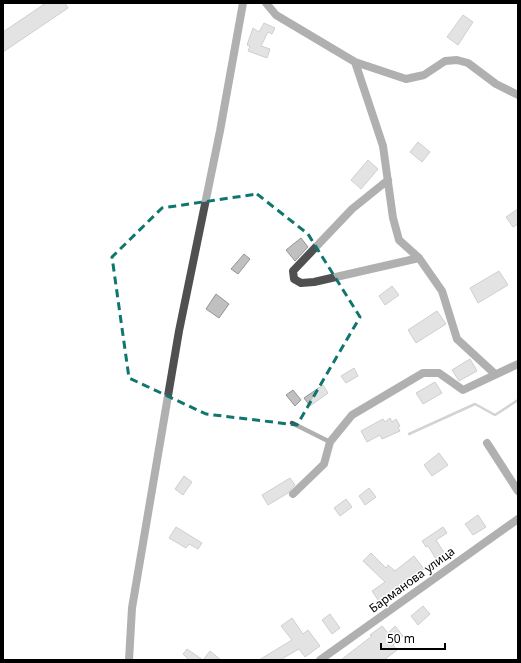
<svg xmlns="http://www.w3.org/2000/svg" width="521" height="663" viewBox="0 0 521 663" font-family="'Noto Sans',sans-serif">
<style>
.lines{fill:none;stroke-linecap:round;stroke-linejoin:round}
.stream{stroke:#9e9e9e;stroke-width:2.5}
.building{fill:#c0c0c0;stroke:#949494}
.service{stroke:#505050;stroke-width:4.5}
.minor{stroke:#505050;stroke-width:8}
.marked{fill:none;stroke:#0f766e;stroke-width:3;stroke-dasharray:8 5;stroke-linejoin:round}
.labels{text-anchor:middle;stroke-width:3;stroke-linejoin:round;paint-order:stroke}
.street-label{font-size:12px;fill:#000;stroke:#fff}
</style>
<rect width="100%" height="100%" fill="#fff"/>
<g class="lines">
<path class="stream" d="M409 434 475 404 495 415 518 400"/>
</g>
<path class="building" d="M46 3H65L68 8 3 52V32Z
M463 15 473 22 458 45 447 37Z
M264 23 275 28 272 34 268 32 261 46 270 49 267 58 248 51 250 46 247 45 253 28 259 32Z
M418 142 430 152 422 162 410 152Z
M368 160 378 169 361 189 351 180Z
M518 209V224L513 227 506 217Z
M301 238 308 247 295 261 286 250Z
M244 254 250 259 238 274 231 269Z
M499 271 508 285 478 303 470 288Z
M392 286 399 295 385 305 379 296Z
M216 294 229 304 219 318 206 309Z
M437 311 446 324 416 343 408 330Z
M470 359 477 371 459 381 452 370Z
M354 368 358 376 346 383 341 376Z
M435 382 442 393 423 404 416 393Z
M323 385 328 393 310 406 304 398Z
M293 390 301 400 295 406 286 395Z
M390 418 392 422 396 419 400 426 398 427 400 431 382 439 380 435 367 442 361 431 383 419 385 422Z
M439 453 448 465 432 476 424 465Z
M184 476 192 482 183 495 175 489Z
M290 478 295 485 288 493 268 505 262 495Z
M369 488 376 497 365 505 359 496Z
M346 499 352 507 340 516 334 508Z
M478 515 486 527 473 535 465 524Z
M176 527 202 543 198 549 189 544 186 548 169 538Z
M443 527 447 533 436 540 445 554 436 559 428 546 426 547 422 541Z
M371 553 386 568 388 565 395 571 414 556 424 569 380 603 372 591 385 582 363 561Z
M423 606 430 614 418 625 411 616Z
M330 614 340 628 332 634 322 620Z
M292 618 303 634 308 630 320 646 305 657 299 649 280 660H259L292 640 281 626Z
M382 626 388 633 395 626 403 636 393 645 397 650 384 660H341L372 636 370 635Z
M187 649 203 660 210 651 221 660H189L183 654Z"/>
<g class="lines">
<path class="service" d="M292 423 330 442"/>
<path class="minor" d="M266 3 276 15 355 62 406 79 424 75 445 61 457 60 468 63 496 84 518 95
M355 62 383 146 393 218 399 240 419 258 442 291 457 339 495 374
M388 180 352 209 293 271 294 279 301 283 314 282 419 258
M487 443 518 491
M293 494 324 464 330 442 352 415 423 373H439L463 390 518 364
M129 660 132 608 179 331 220 131 243 3
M320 660 518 519"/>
</g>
<path d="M0 0H521V663H0ZM257 194 308 234 360 317 297 425 206 414 129 378 112 257 162 208Z" fill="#fff" fill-opacity=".55" fill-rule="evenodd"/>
<path class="marked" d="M257 194 308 234 360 317 297 425 206 414 129 378 112 257 162 208Z"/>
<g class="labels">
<g class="street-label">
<text transform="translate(412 580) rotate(-36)" y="4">Барманова улица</text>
</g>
</g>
<rect width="521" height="663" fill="none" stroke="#000000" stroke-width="8"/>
<path d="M381 643v6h64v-6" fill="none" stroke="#000000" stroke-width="2"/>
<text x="387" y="643" font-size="12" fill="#000000" stroke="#ffffff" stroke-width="3" paint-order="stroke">50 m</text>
</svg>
